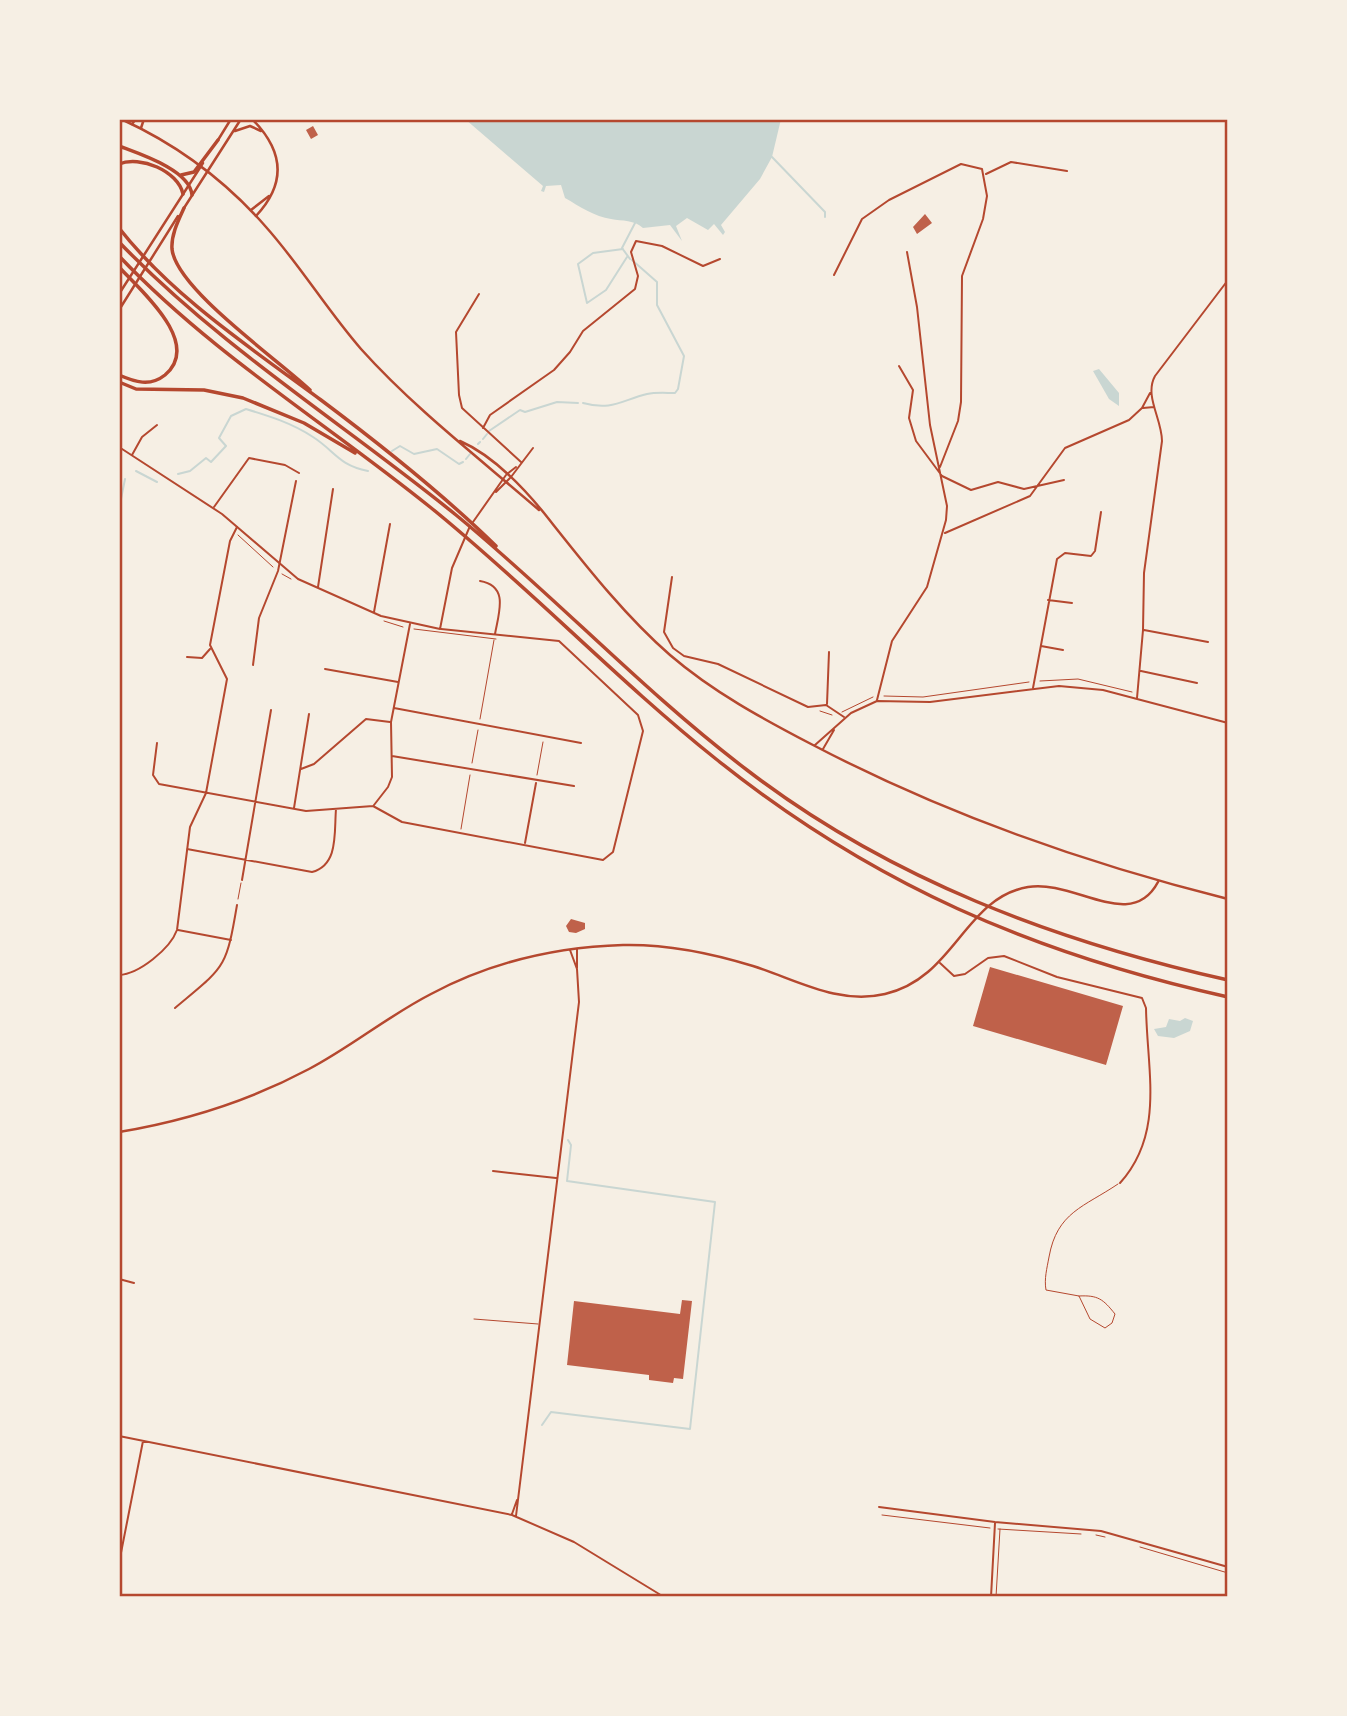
<svg xmlns="http://www.w3.org/2000/svg" width="1347" height="1716" viewBox="0 0 1347 1716" font-family="'IBM Plex Serif',serif">
<style>
.water{fill:#c9d6d2}
.lines{fill:none;stroke-linecap:round;stroke-linejoin:round}
.stream{stroke:#c9d6d2;stroke-width:2}
.building{fill:#bf614a}
.path{stroke:#b5482f;stroke-width:1}
.service{stroke:#b5482f;stroke-width:1}
.minor{stroke:#b5482f;stroke-width:2}
.tertiary{stroke:#b5482f;stroke-width:2}
.secondary{stroke:#b5482f;stroke-width:2.5}
.trunk{stroke:#b5482f;stroke-width:2.5}
.motorway{stroke:#b5482f;stroke-width:3.5}
.neatline{fill:none;stroke:#b5482f;stroke-width:2.5}
</style>
<rect width="100%" height="100%" fill="#f6efe4"/>
<path class="water" d="M465 119H781L772 157 760 179 721 225 725 232 723 235 714 224 708 230 687 218 676 226 682 241 670 225 643 228C635 220 622 221 611 219 595 217 579 206 565 198L561 185 546 186 544 192 541 191 543 186Z
M1099 369 1119 393V406L1109 399 1093 371Z
M1185 1018 1193 1021 1190 1031 1174 1038 1158 1036 1154 1029 1166 1027 1169 1019 1180 1021Z"/>
<g class="lines">
<path class="stream" d="M772 157 825 212V217
M623 249 593 253 578 264 587 303 606 290 627 257
M630 259 622 248 635 223
M583 403C612 411 622 400 647 394 656 392 666 393 675 393L678 389 684 356 657 305V282L632 260
M489 431 520 410 525 412 557 402 578 403
M483 439 487 434
M478 444 480 442
M392 451 400 446 414 454 437 449 459 464 463 462
M466 459 470 454
M136 471 157 482
M178 474 190 471 206 458 211 462 226 446 219 438 231 416 246 409C269 416 292 423 313 437 335 451 338 465 368 471
M119 509 125 479
M542 1425 551 1412 690 1429 715 1202 567 1181 571 1145 568 1140"/>
</g>
<path class="building" d="M313 126 318 135 311 139 306 130Z
M925 214 932 223 917 234 913 227Z
M571 919 585 923V929L576 933 569 932 566 926Z
M990 967 1123 1006 1106 1065 973 1026Z
M682 1300 692 1301 683 1379 674 1378 673 1383 649 1380V1375L567 1365 574 1301 680 1314Z"/>
<g class="lines">
<path class="path" d="M238 535 273 567
M282 574 291 579
M384 621 403 627
M414 629 496 639
M1040 681 1078 679 1132 692
M884 696 923 697 1029 682
M820 711 832 715
M842 712 873 697
M480 719 494 640
M472 763 478 730
M537 775 543 742
M461 829 470 775
M238 899 241 883
M882 1515 990 1528
M998 1529 1081 1534
M1096 1535 1105 1537
M1140 1547 1228 1573
M996 1597 1000 1529"/>
<path class="service" d="M1079 1296C1098 1295 1103 1299 1115 1314L1112 1323 1105 1328 1090 1319 1079 1296 1046 1290C1044 1279 1047 1268 1049 1257 1057 1212 1084 1207 1118 1184
M474 1319 538 1324"/>
<path class="minor" d="M986 174 1011 162 1067 171
M834 275 862 219 889 200 961 164 982 169 987 196 983 219 962 276 961 402 958 421 940 467
M479 294 456 332 459 395 462 408 521 462
M899 366 913 390 909 418 916 441 942 476 971 490 998 482 1024 489 1064 480
M1143 408 1154 407
M483 428 490 415 554 370 570 352 583 331 635 289 638 276 631 252 636 241 662 246 703 266 720 259
M132 455 142 437 157 425
M507 474 516 467
M511 477 533 448
M214 507 249 458 285 465 299 473
M945 533 1030 496 1065 448 1129 420 1142 408 1150 393
M672 577 664 632 673 648 684 656 718 664 808 707 826 705 844 717
M480 581C509 586 499 612 495 634
M318 587 333 489
M1048 600 1072 603
M374 612 390 524
M1144 630 1208 642
M1041 646 1063 650
M187 657 202 658 210 649
M253 665 259 618 278 571 296 481
M325 669 398 682
M1141 671 1197 683
M1033 688 1057 559 1065 553 1091 556 1095 551 1101 512
M1137 698 1143 630 1144 573 1162 441C1162 419 1144 396 1155 376L1228 280
M877 700 892 641 927 587 946 520 947 506 930 425 917 307 907 252
M827 704 829 652
M394 708 581 743
M157 743 153 775 159 784 306 811 373 806
M392 756 574 786
M301 769 314 764 366 719 390 722
M374 805 388 787 392 777 391 722 410 624
M373 806 402 822 603 860 613 852 643 731 638 715 559 641 441 629
M294 808 309 714
M525 843 536 783
M187 849 312 872C339 865 334 832 336 809
M242 880 271 710
M178 930 231 940
M577 949V968
M940 963 954 976 965 974 988 958 1004 956 1057 977 1142 998 1146 1008C1147 1071 1165 1133 1120 1183
M119 975C139 974 170 949 177 930L190 827 206 793 227 679 210 645 230 541 237 527
M175 1008C225 966 226 970 237 905
M493 1171 556 1178
M119 1279 134 1283
M119 1436 512 1515 574 1542 664 1597
M879 1507 995 1522 1101 1531 1228 1567
M512 1514 517 1500
M516 1516 579 1002 577 969 570 950
M119 1563 143 1441
M991 1597 995 1523"/>
<path class="tertiary" d="M119 447 222 514 298 579 381 616 440 629 452 568 470 526
M496 492 510 478
M473 522 506 475
M815 745 851 713 877 701 930 702 1059 686 1103 690 1228 723
M823 749 834 730"/>
<path class="secondary" d="M121 119C178 145 225 180 266 227 300 265 327 310 361 349 414 408 479 458 539 510
M460 441C492 455 522 486 544 513 583 562 623 614 670 655 713 692 763 719 813 745 945 814 1084 863 1228 899
M119 1132C185 1121 249 1101 309 1069 351 1047 388 1016 431 994 491 962 555 947 623 945 667 944 711 953 753 966 797 980 838 1005 885 994 955 978 964 898 1028 887 1074 879 1131 933 1158 882"/>
<path class="trunk" d="M252 119C283 150 288 182 256 216
M132 124 136 119
M141 128 144 119
M235 131 250 126 261 131
M218 140 231 119
M184 208 241 119
M251 210 269 196
M119 294 203 163
M119 310 178 216"/>
<path class="motorway" d="M119 146C140 154 190 170 192 195
M119 164C140 155 178 171 183 194
M181 175 194 172 218 140
M184 208C178 221 171 235 172 249 176 289 280 361 310 390
M119 228C173 297 251 348 321 400 381 445 442 493 496 546
M119 242C220 347 344 424 456 515 556 597 644 692 747 770 889 879 1055 941 1228 980
M119 256C211 353 326 423 430 507 529 587 617 680 716 759 872 884 1034 954 1228 997
M119 267C140 290 203 343 165 375 150 387 135 382 119 375
M119 382 136 389 204 390 243 398 304 423 355 453"/>
</g>
<rect width="1347" height="1716" fill="none" stroke="#f6efe4" stroke-width="242"/>
<rect x="121" y="121" width="1105" height="1474" class="neatline"/>
</svg>
